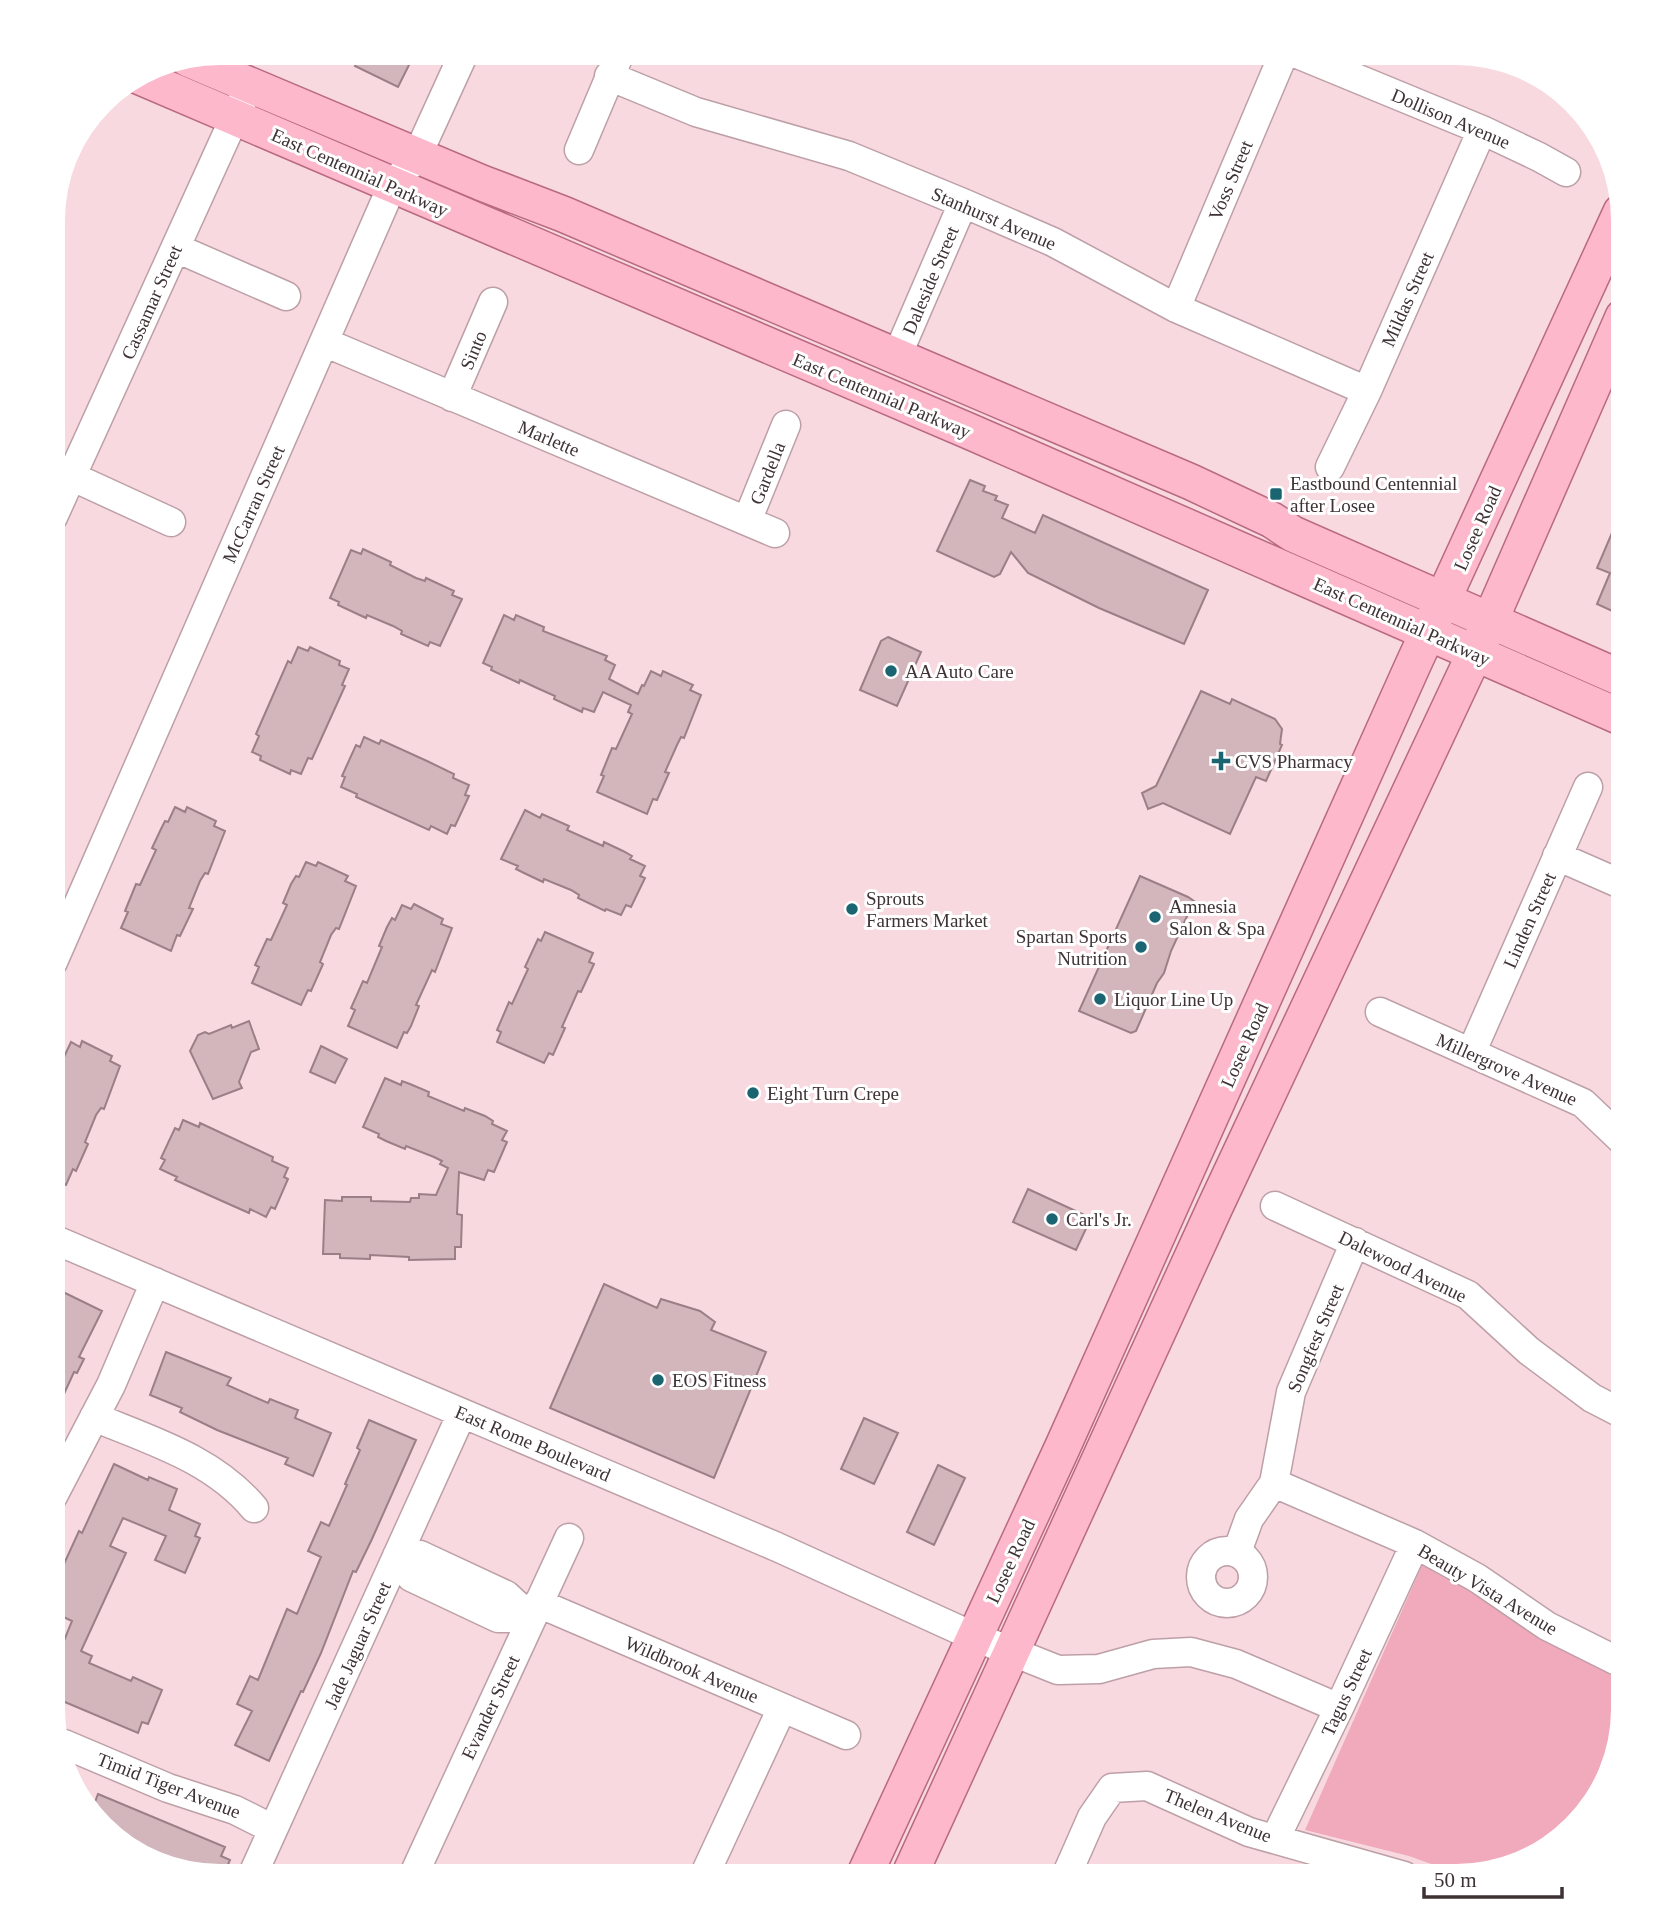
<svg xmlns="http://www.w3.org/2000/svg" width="1676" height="1929" viewBox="0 0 1676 1929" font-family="'Times New Roman',serif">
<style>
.green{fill:#f1a9bc}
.building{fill:#d3b5bc;stroke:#9b7f86;stroke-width:2}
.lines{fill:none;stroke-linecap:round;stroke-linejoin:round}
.minor-casing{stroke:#bda0a7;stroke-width:31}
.major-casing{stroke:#b96a81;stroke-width:38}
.minor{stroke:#fff;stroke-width:28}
.major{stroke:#fdb8cc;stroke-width:35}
.poi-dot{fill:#1b6472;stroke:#fff;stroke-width:2.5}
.labels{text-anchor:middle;stroke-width:6;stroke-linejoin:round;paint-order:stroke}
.street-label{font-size:19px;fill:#3e3235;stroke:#fff}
.poi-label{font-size:19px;fill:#3e3235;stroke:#fff;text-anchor:start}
</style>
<rect width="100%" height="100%" fill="#f8d9e0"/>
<path class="green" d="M1423 1563 1623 1676V1710L1606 1784 1558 1842 1462 1875 1409 1856 1305 1830Z"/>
<path class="building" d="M362 53H415L398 87 355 66Z
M970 480 985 486 983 491 997 496 995 500 1008 505 1002 518 1035 533 1043 515 1208 590 1184 644 1099 608 1028 573 1011 552 1000 574 994 577 937 551Z
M1623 507V616L1597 604 1610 573 1597 568Z
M363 549 391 562 390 565 416 578 425 581 426 578 454 591 452 595 462 599 440 646 430 642 428 646 401 634 402 631 393 626 367 615 366 618 338 605 339 602 330 598 351 550 361 554Z
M504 615 514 620 516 615 544 627 543 631 607 656 605 660 615 665 609 679 638 694 642 685 644 686 651 671 661 676 663 671 693 685 690 690 701 695 684 738 681 737 677 745 665 772 669 773 657 800 653 799 647 814 597 792 604 776 601 775 612 748 616 749 632 714 628 712 631 705 603 692 594 712 583 708 582 712 554 699 555 696 537 688 520 680 519 683 491 670 492 667 483 663Z
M888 637 921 652 897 706 860 690 881 641Z
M298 647 308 651 310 647 340 661 339 665 349 669 342 685 345 686 312 759 308 758 301 774 291 770 290 774 260 760 261 756 252 752 259 736 256 734 288 661 291 663Z
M1201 691 1230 704 1232 699 1275 719 1282 729 1280 744 1282 745 1266 781 1256 777 1230 834 1163 803 1148 809 1142 793 1156 786Z
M364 737 379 744 381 740 427 761 454 774 453 778 469 785 465 795 469 796 455 826 451 825 447 834 431 826 429 830 356 797 357 794 341 787 345 777 342 776 356 745 360 747Z
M175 807 185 812 187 807 216 821 214 826 225 831 208 874 205 873 200 881 189 908 193 909 180 936 177 935 171 951 121 928 128 912 125 911 136 884 140 885 156 850 152 848 161 829 165 821 168 822Z
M525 810 540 818 542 814 569 826 567 830 603 846 604 842 623 851 632 856 630 859 645 866 640 876 645 878 631 907 626 905 621 915 606 909 605 911 578 898 579 895 571 890 544 879 543 882 524 873 516 869 518 866 501 859Z
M306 862 316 866 318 862 348 876 345 881 356 886 339 929 336 928 331 935 320 962 323 964 311 991 308 990 301 1005 252 983 259 967 255 965 267 939 271 940 287 905 283 903 291 884 296 876 299 877Z
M1140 876 1188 897 1194 901 1171 951 1164 973 1157 983 1136 1031 1131 1033 1079 1011Z
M414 904 443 919 441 924 452 928 435 972 432 970 416 1005 419 1006 411 1026 407 1033 404 1032 397 1048 348 1026 355 1010 351 1008 363 981 367 983 382 947 379 946 387 927 392 918 395 920 402 905 411 909Z
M545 932 593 953 589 962 594 964 581 992 578 991 562 1027 565 1028 553 1055 549 1053 544 1063 497 1042 501 1032 497 1030 509 1002 512 1004 528 969 525 967 538 939 541 941Z
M249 1021 259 1049 251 1052 239 1082 242 1088 213 1099 190 1051 198 1035 205 1032 209 1034 231 1025 232 1028Z
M82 1041 112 1056 110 1061 120 1066 104 1109 101 1108 96 1115 85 1142 88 1144 76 1171 73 1169 66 1185 53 1179V1062L57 1064 61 1055 64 1057 71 1042 80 1047Z
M321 1046 347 1059 335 1083 310 1072Z
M385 1078 401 1085 402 1081 410 1084 429 1092 428 1096 464 1111 465 1108 485 1116 493 1121 492 1124 507 1131 502 1140 507 1142 494 1172 488 1170 484 1180 459 1172 457 1214 462 1215 461 1247H455V1259L409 1260V1257L370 1255V1259L340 1258V1254H323L325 1200 342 1201V1197H371V1201L410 1202 411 1198H419V1194L436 1195 448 1168 440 1164 442 1161 434 1157 406 1146 405 1149 386 1141 378 1137 379 1134 363 1127Z
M183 1120 199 1127 200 1123 273 1157 272 1161 288 1168 284 1177 288 1179 275 1209 271 1207 266 1217 250 1209 249 1213 175 1180 177 1177 160 1169 165 1160 161 1158 175 1128 179 1130Z
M1028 1189 1091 1218 1076 1250 1013 1222Z
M604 1284 657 1308 661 1299 700 1311 715 1322 711 1330 766 1352 714 1478 550 1408Z
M61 1291 102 1311 79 1357 84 1359 77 1373 74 1372 53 1418V1308Z
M166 1352 231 1378 227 1385 268 1403 270 1399 298 1410 295 1418 331 1433 313 1476 285 1464 288 1458 217 1430 180 1412 182 1408 150 1395Z
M864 1418 898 1433 874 1484 841 1469Z
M369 1420 416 1440 372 1539 356 1572 353 1571 321 1653 303 1692 301 1691 269 1761 235 1745 252 1711 237 1704 250 1676 258 1680 287 1609 297 1614 321 1557 308 1551 321 1522 329 1526 347 1485 345 1484 360 1450 357 1448Z
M114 1464 148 1480 149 1477 177 1489 169 1510 200 1524 195 1536 200 1538 185 1573 155 1560 166 1536 123 1518 110 1546 126 1553 81 1651 92 1656 89 1663 131 1681 133 1677 162 1690 148 1724 142 1722 138 1733 53 1697V1644L61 1648 72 1621 53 1612V1588L79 1531 82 1533Z
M938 1465 965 1478 934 1545 907 1532Z
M98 1794 225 1847 221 1856 230 1860 223 1876 145 1859 87 1811 82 1797 95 1802Z"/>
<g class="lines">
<g class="minor-casing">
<path id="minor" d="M1295 53 1482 130 1539 157 1566 172
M609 76 696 112 849 156 963 203 1053 242 1176 308 1367 391
M579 150 620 53
M176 248 286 296
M1176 308 1284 53
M324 342 775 533
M897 356 963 203
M452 397 493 302
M1330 467 1367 391 1482 130
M73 477 171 522
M53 517 243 99
M747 521 786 425
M1557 856 1623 885
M53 962 392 186 417 156 464 53
M1380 1012 1583 1103 1623 1141
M1471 1053 1588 787
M1275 1206 1468 1295 1529 1351 1592 1398 1623 1414
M53 1239 777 1547 975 1637 1058 1670 1099 1669 1153 1654 1191 1652 1236 1664 1339 1708
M94 1417C152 1441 213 1459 254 1508
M1274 1483 1415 1544 1477 1578 1547 1626 1623 1664
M53 1496 111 1385 155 1282
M1201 1577a26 26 0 1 1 52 0a26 26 0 1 1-52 0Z
M1237 1552 1249 1519 1274 1483 1291 1392 1355 1242
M397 1556 411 1577 498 1618H531
M397 1556 420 1555 506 1595 531 1618
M538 1603 846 1735
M64 1744 168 1788 235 1810 273 1829
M1275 1839 1339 1708 1415 1544
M252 1876 462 1413
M413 1876 569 1538
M704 1876 782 1708
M1066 1876 1092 1817 1112 1788 1147 1786 1249 1832 1404 1876"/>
</g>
<g class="major-casing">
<path id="major" d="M188 59 482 183 563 214 1191 482 1272 520 1293 534 1623 679
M138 76 971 432 1623 718
M864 1876 1063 1446 1412 667 1621 212
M909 1876 1215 1207 1490 621 1623 317"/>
</g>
<use href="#minor" class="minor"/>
<use href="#major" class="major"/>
</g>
<g class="poi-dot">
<rect x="1269" y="487" width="14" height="14" rx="3.5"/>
<circle cx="891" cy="671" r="7"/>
<path d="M1217.5 750.5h7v7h7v7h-7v7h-7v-7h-7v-7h7z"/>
<circle cx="852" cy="909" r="7"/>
<circle cx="1155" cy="917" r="7"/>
<circle cx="1141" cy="947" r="7"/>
<circle cx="1100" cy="999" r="7"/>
<circle cx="753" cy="1093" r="7"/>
<circle cx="1052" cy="1219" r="7"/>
<circle cx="658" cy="1380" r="7"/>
</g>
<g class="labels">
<g class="street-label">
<text transform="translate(1451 118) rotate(23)" y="7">Dollison Avenue</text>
<text transform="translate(360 172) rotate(24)" y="7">East Centennial Parkway</text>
<text transform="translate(1230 180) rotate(-67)" y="7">Voss Street</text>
<text transform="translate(994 218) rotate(23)" y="7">Stanhurst Avenue</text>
<text transform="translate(930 280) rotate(-67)" y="7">Daleside Street</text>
<text transform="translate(1407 299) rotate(-66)" y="7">Mildas Street</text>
<text transform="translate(151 302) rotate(-66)" y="7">Cassamar Street</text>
<text transform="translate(473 350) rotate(-67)" y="7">Sinto</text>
<text transform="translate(882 395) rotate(23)" y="7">East Centennial Parkway</text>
<text transform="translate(549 438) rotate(23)" y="7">Marlette</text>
<text transform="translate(767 473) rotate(-68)" y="7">Gardella</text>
<text transform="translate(253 504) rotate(-66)" y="7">McCarran Street</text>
<text transform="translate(1477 528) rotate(-66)" y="7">Losee Road</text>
<text transform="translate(1402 621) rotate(24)" y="7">East Centennial Parkway</text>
<text transform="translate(1529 920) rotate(-66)" y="7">Linden Street</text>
<text transform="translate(1244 1045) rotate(-66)" y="7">Losee Road</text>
<text transform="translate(1507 1069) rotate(24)" y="7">Millergrove Avenue</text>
<text transform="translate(1403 1266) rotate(26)" y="7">Dalewood Avenue</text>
<text transform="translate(1315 1338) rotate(-67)" y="7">Songfest Street</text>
<text transform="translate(533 1443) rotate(23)" y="7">East Rome Boulevard</text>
<text transform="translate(1010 1561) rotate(-65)" y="7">Losee Road</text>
<text transform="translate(1488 1589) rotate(31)" y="7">Beauty Vista Avenue</text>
<text transform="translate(357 1645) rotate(-66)" y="7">Jade Jaguar Street</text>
<text transform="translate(692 1669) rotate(23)" y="7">Wildbrook Avenue</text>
<text transform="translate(1346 1692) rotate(-65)" y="7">Tagus Street</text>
<text transform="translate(490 1707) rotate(-65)" y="7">Evander Street</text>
<text transform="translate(169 1785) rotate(21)" y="7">Timid Tiger Avenue</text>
<text transform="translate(1218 1815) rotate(22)" y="7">Thelen Avenue</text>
</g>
<g class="poi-label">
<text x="1290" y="490">Eastbound Centennial<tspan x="1290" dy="22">after Losee</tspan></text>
<text x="905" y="678">AA Auto Care</text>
<text x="1235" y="768">CVS Pharmacy</text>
<text x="866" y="905">Sprouts<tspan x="866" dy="22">Farmers Market</tspan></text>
<text x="1169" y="913">Amnesia<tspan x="1169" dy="22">Salon &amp; Spa</tspan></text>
<text x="1127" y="943" text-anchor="end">Spartan Sports<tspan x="1127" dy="22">Nutrition</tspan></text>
<text x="1114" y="1006">Liquor Line Up</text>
<text x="767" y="1100">Eight Turn Crepe</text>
<text x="1066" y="1226">Carl's Jr.</text>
<text x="672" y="1387">EOS Fitness</text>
</g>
</g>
<path d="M0 0H1676V1929H0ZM220 65H1456A155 155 0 0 1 1611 220V1709A155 155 0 0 1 1456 1864H220A155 155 0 0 1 65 1709V220A155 155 0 0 1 220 65Z" fill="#fff" fill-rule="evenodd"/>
<path d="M1424 1887v10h138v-10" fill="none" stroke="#3e3235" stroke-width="3.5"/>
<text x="1434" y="1887" font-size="21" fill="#3e3235" stroke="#ffffff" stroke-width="5" paint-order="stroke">50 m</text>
</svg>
